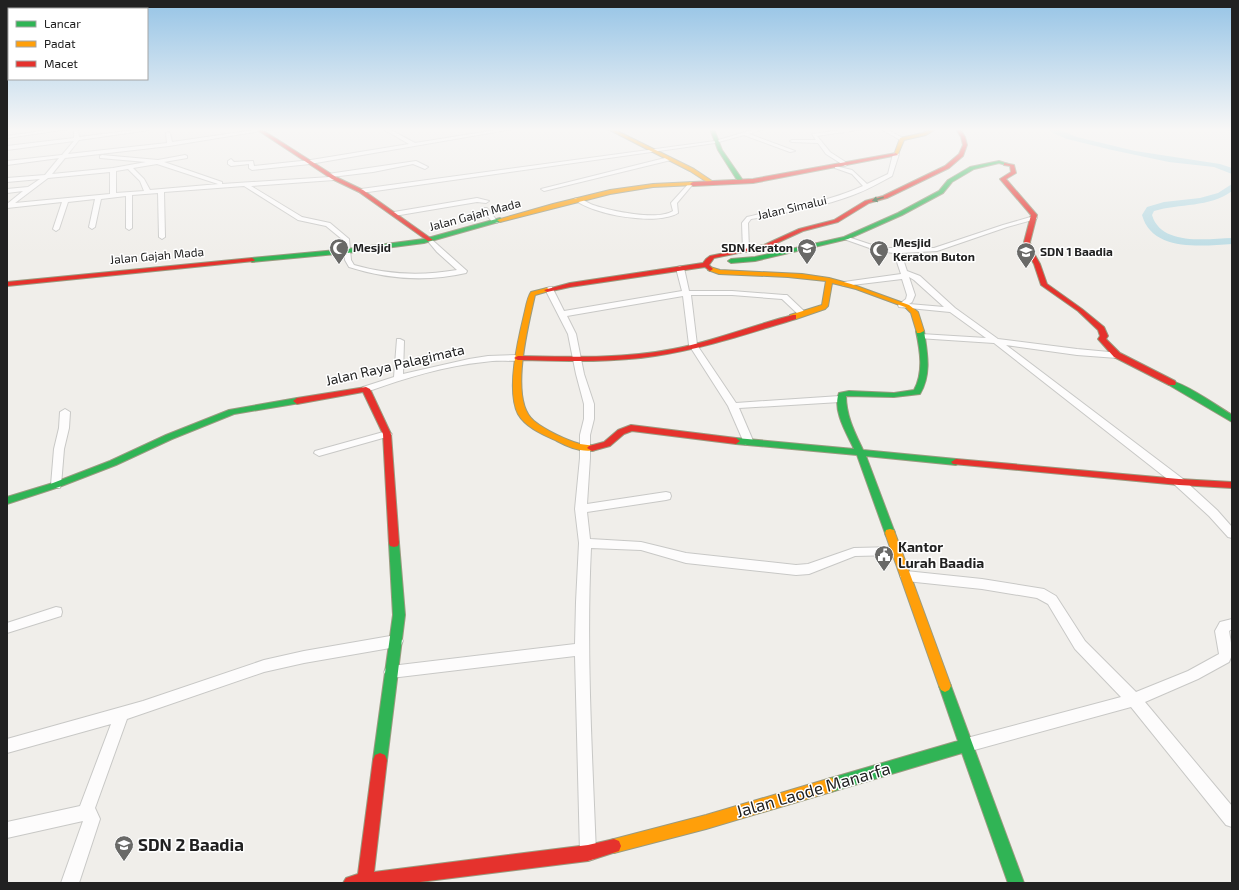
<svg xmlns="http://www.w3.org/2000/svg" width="1239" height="890" viewBox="0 0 1239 890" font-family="'Exo 2',sans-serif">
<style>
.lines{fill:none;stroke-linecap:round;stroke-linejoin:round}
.river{fill:#bcdce4;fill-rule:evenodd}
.street-casing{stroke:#c8c8c6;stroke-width:2}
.fast-casing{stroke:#9a9b80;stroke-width:2}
.slow-casing{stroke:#9a9b80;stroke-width:2}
.jam-casing{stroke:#9a9b80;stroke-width:2}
.street{fill:#fdfcfc;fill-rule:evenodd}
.fast{fill:#30b455;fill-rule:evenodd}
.slow{fill:#ff9f0a;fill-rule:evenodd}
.jam{fill:#e5322d;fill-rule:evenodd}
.oneway{fill:#286338}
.labels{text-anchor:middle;stroke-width:3;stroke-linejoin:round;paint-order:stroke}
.far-street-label{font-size:12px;fill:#212121;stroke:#fff}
.far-poi-label{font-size:12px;font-weight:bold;fill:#212121;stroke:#fff;text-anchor:start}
.street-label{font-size:14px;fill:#212121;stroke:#fff}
.poi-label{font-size:14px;font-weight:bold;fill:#212121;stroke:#fff;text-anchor:start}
.near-street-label{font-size:17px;fill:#212121;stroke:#fff}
.near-poi-label{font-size:17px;font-weight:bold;fill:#212121;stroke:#fff;text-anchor:start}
</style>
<rect width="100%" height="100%" fill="#f0eeea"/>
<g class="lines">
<path class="river" d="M1048 129H1057L1077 137 1135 151 1220 164 1232 168V174L1214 167 1169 162 1112 150 1067 139 1053 133Z
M1232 184V191C1209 208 1180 203 1154 211L1152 215C1161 246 1207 239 1232 238V244C1202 246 1152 252 1142 215L1147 207 1164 202 1200 198 1218 193Z"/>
<g class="street-casing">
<path id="street" d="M55 129H68L7 138V136Z
M74 129H78L79 137 143 129 149 130 79 140 68 154 167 143 166 133 168 132 170 133 172 142 261 129H273L169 146 65 158 52 174 113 168 146 162 100 158V156L102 155 158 160 185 155 187 156V158L164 162 222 182V184L330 177 327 175 328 174 416 161 428 167 425 169 413 164 373 172 331 177H336L337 178 334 180 251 186 302 217 330 223 349 239 351 260 354 265C388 275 422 276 457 270L437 252 427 240 430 238 467 271 466 273C427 282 386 279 349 267L345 260 343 240 326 226 298 220 244 186 164 192 165 237 162 239 159 237 158 193 132 195V228L129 230 126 228V196L101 199 95 227 92 229 89 227 95 199 68 202 59 229 56 231 53 229 62 202 7 208V204L23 191 7 193V189L28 187 40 179 7 182V178L45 175 59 158 7 165V161L62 155 74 141 7 150V146L74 138ZM157 164 218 184H219L150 190 144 179 133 168ZM128 169 140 181 144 191 116 193V171ZM110 172V194L15 203 48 178Z
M383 129H389L415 143 502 129H513L310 164 252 170 249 168V164L231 166 228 164V161L231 159 234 162 253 161 254 166 311 160 409 144Z
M756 129H763L749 134 795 151 790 152 744 135 715 143 361 193 358 191 361 189 715 141Z
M850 129H864L817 136 830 152 847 163V165L845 166 826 154 818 143 792 142 790 141 792 140H816L812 134Z
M881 129H887L904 139 900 140Z
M1228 129H1232V131Z
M896 152 899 154 892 176C879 183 867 190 853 195 822 207 784 213 751 219L748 223 749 250 746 252 743 250 742 223 747 217C786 207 827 203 863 186L852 174 835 168V166L852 170 867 184 888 174 893 154Z
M669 157 671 158V160L544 191 541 189Z
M690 182 693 184 677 203 678 213C658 226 592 215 574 199 579 195 587 203 593 205 611 211 657 221 673 211L671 203Z
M477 198 489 201 486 203 477 202 394 216 391 214 394 212Z
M483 208H487L498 222 497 223H493L482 209Z
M1034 216 1037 218 1036 219 1007 227 937 251 901 253 907 271 920 276 955 308 998 339 1077 349 1120 353 1121 355 1120 357 1117 358 1077 355 1006 345 1183 479 1217 510 1232 527V538L1228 537 1209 516 1175 485 994 343 918 338 917 336 921 334 986 338 950 312 899 307 898 305 906 299 907 295 902 279 844 286 840 284 844 282 901 274 894 253 878 251 844 239V237H848L881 248H934L1003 225ZM909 277 914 280 944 307 909 304 912 302 915 295Z
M680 266 684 268 689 291H732L784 295H787L807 314 803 316H800L782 299 732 295H691L697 345 736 403 840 396 845 399 840 402 739 408 754 443 753 445H745L728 406 689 345 683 296 567 316 576 334 584 374 594 404V419L590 435V458L587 504 666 492 670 493 671 496 670 499 666 500 587 512 590 539 641 542 686 553 796 565 808 564 854 548 896 547 900 548 902 551 900 554 896 555 855 556 809 574 796 575 686 563 641 550 591 548C586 649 592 751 596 853L594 859 588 861 582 859 580 853 575 656 391 678 386 676 384 672 386 668 391 666 575 644 576 602 579 543 575 509 580 458V435L584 419V404L576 374 568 334 545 289 549 287H552L564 311 682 291 676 268Z
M397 339H400L404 341 403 374 469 359 488 356 518 355 522 358 518 361C507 361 495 360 484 362 444 366 406 378 369 391H363L361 389 363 387 394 377Z
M65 409 70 412 69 428 64 449 61 485 60 488H52L51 485 54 449 59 428 60 412Z
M387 431 392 434 390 436 319 456 314 453 315 451Z
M906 571 982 579 1044 589 1056 596 1085 641 1136 692 1188 671 1219 654 1215 631 1220 622 1232 619V629L1229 631 1232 649V655L1229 662 1198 679 1145 702 1232 806V827L1226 825 1131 707 967 752 962 750 960 745 962 740 967 738 1121 697 1075 649 1048 604 1037 598 982 589 906 581 902 579 900 576 902 573Z
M56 607 61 608 62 612 61 616 7 633V623Z
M396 635 401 637 403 641 401 645 396 647 304 663 264 672 127 719 95 808 100 819 79 883H61L83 821 7 838V822L80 806 111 724 7 753V739L143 701 264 660 304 651Z"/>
</g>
<g class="fast-casing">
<path id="fast" d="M710 129H714L722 150 744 182 743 183H739L718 150Z
M999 161 1008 164 1006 165 999 163 974 169 952 182 943 193 902 215 848 239 755 261 731 263 728 261 731 259 755 257 844 237 898 213 939 191 948 180 970 167Z
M500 218 503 220 502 221 424 243 347 253 252 262 249 260 252 258 347 249 424 239Z
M917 329H920L924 331C927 352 932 374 920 394L894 397 846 396C846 416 855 433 863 450L956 459 961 462 956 465 866 456 895 533 894 536H886L885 533 857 455 736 444 732 441 736 438 854 449C847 434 832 410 839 393L849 391 894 393 914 390C924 372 920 350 916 331Z
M1169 381C1179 379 1221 408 1232 415V422L1169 385 1168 383Z
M297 398 300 399 301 401 300 403 234 414 172 439 116 465 59 487 7 504V497L53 483 110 461 166 435 229 410Z
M394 539 398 540 399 543 405 615 387 760 385 765 380 767 375 765 373 760 393 615 389 543 390 540Z
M945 680 949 682 951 686 1024 883H1008L962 753 831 792 826 790 824 785 826 780 831 778 958 741 939 686 941 682Z"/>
</g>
<g class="slow-casing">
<path id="slow" d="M608 129H613L694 169 715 183 710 184 690 171Z
M931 129H936L926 135 904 140 898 154 894 155 900 138 923 133Z
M693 182 695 183V185L653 187 610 194 500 222 497 220 553 204 610 190 653 184Z
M710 267 720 270 802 274 829 278 851 284 909 305 918 312 924 331 920 333H917L911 313 905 307 856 289 832 283 828 306 825 309 796 319H790V315L822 305 826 281 788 277 719 274 708 270V268Z
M547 288 550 290 549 291 535 295C529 323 508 401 534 421 545 430 566 440 580 444 585 445 590 445 595 446L597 448 595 450C583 453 568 447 557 441 544 435 526 428 518 414 506 390 518 340 524 315 526 307 527 298 531 292Z
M890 529 894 530 895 533 951 686 949 690 945 692 941 690 939 686 885 533 886 530Z
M831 778 836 780 838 785 836 790 831 792 706 829 614 853 609 851 607 846 609 841 614 839 706 815Z"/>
</g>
<g class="jam-casing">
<path id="jam" d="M256 129H261L336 177 363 190 433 240 428 241 359 192 332 179Z
M956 129H960L965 137 967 145 963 156 949 168 887 198 869 203 838 222 803 231 768 247 714 258 709 265 713 269 710 271 705 267 570 287 547 292 544 290 570 283 703 263 706 259 710 256 764 245 799 229 834 220 865 201 883 196 945 166 959 154 963 145 961 137Z
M896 153 898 155 753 183 693 186 690 184 693 182 753 179Z
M1004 163 1014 165 1016 173 1006 179 1037 215 1030 242 1031 248 1040 264 1047 284 1082 309 1104 327 1108 336 1106 339 1120 353 1175 381 1176 383 1175 385H1169L1114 357 1098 339 1100 336 1098 330 1078 311 1041 285 1034 264 1025 248 1024 242 1031 215 1000 179 1011 172 1010 166 1004 165Z
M252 258 255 260 254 261 7 286V282Z
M793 315H796V319C749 333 703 349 655 356 609 363 564 361 518 360L514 358 518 356C570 357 622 359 673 349 714 341 753 325 793 315Z
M366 387 370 389 391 434 399 543 398 546 394 547 390 546 389 543 383 434 363 392 297 404 293 401 297 398Z
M631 425 736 438 740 441 736 444 632 431 624 434 610 446 592 451 587 448 589 446 604 442 618 430Z
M956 459 1179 479 1232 482V488L1179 485 953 464 951 462Z
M380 753 385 755 387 760 374 872 588 845 614 839 619 841 621 846 619 851 588 861 412 883H343L346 878 358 874 373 760 375 755Z"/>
</g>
<use href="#street" class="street"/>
<use href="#fast" class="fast"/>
<use href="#slow" class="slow"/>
<use href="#jam" class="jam"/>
</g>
<defs><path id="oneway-solid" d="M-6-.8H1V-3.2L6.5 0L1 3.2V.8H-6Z"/></defs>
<use class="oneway" href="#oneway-solid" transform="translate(878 199) rotate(162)"/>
<linearGradient id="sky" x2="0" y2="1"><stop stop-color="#96c4e6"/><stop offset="0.51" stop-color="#f8f7f6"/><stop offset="1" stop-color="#f8f7f6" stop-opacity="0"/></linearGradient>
<rect width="1239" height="254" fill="url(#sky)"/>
<defs>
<g id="mosque-pin" transform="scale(1)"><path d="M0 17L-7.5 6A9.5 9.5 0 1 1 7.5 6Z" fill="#696967" stroke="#fff"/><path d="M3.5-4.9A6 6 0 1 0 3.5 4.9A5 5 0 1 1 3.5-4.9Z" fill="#fff"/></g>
<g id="school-pin" transform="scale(1)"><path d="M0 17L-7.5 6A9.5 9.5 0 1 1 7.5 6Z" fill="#696967" stroke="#fff"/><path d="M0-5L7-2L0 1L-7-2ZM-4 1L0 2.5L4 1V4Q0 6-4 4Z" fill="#fff"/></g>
<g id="civic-pin" transform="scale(1)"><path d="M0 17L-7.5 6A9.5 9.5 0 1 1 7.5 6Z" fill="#696967" stroke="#fff"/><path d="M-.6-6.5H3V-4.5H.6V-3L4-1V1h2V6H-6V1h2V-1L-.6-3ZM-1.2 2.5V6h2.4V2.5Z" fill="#fff"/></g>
</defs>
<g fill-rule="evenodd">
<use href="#mosque-pin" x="339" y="248"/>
<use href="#school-pin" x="807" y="248"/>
<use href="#mosque-pin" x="879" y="250"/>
<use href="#school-pin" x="1026" y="252"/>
<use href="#civic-pin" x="884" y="555"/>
<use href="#school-pin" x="124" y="845"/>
</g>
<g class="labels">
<g class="far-street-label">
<text transform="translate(792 208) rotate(-13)" y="4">Jalan Simalui</text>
<text transform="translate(475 215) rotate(-15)" y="4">Jalan Gajah Mada</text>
<text transform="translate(157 256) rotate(-5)" y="4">Jalan Gajah Mada</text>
</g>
<g class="far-poi-label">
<text x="893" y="247">Mesjid<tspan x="893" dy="14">Keraton Buton</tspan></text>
<text x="353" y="252">Mesjid</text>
<text x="793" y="252" text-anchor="end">SDN Keraton</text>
<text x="1040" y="256">SDN 1 Baadia</text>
</g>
<g class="street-label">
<text transform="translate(395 365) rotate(-13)" y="5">Jalan Raya Palagimata</text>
</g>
<g class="poi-label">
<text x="898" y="552">Kantor<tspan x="898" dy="16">Lurah Baadia</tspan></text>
</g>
<g class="near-street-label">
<text transform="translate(813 790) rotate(-16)" y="6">Jalan Laode Manarfa</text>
</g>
<g class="near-poi-label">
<text x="138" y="851">SDN 2 Baadia</text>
</g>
</g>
<rect width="1239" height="890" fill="none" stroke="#212121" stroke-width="16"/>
<rect x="8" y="8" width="140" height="72" fill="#ffffff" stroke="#a6a6a6"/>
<rect x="16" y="21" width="20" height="6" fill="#30b455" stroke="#a6a6a6"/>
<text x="44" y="28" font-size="12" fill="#212121">Lancar</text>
<rect x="16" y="41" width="20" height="6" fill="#ff9f0a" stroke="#a6a6a6"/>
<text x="44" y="48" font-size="12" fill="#212121">Padat</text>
<rect x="16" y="61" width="20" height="6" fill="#e5322d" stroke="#a6a6a6"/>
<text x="44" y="68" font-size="12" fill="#212121">Macet</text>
</svg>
